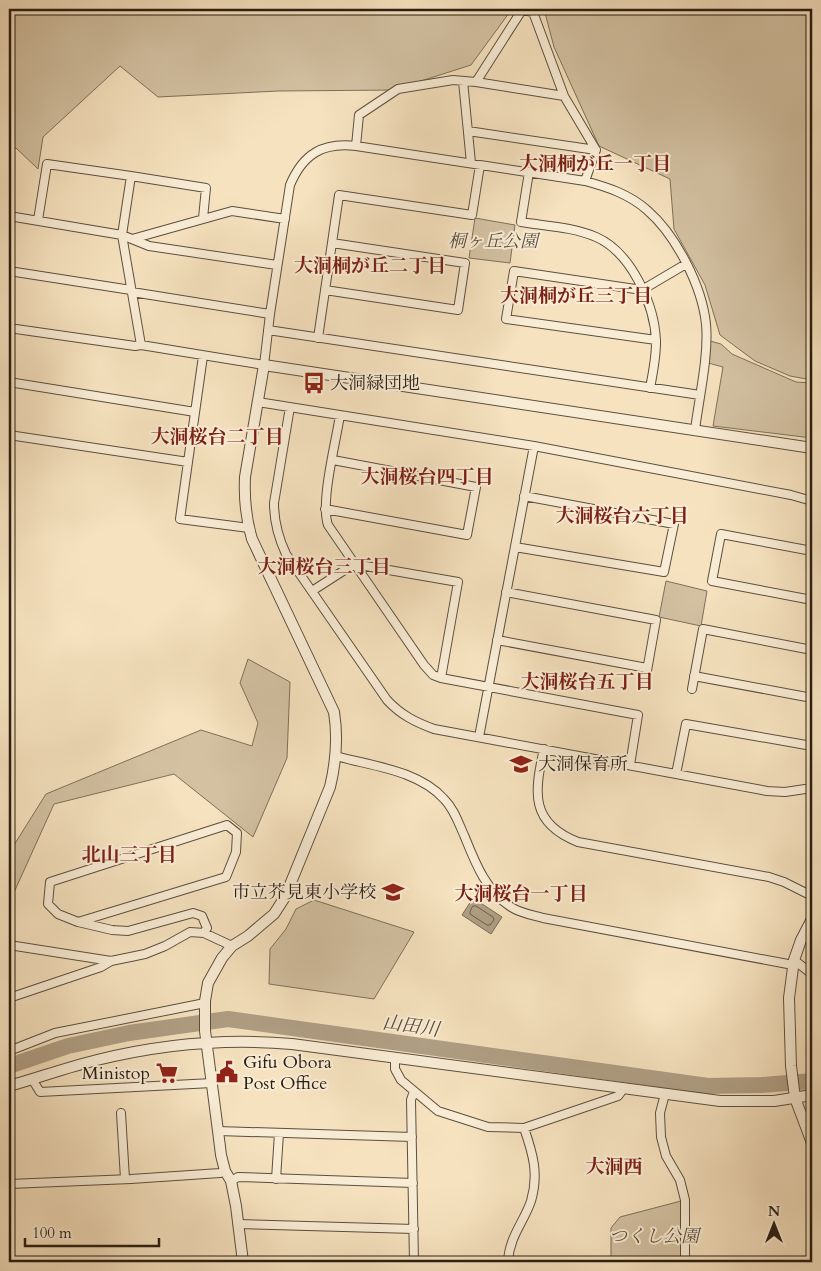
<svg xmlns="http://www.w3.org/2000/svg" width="821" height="1271" viewBox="0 0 821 1271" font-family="Cardo,'Noto Serif JP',serif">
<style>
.green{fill:#d3c1a2;stroke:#7e705b}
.water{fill:#b09f85;stroke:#7a6b58}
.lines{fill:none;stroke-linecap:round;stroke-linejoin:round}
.shore{stroke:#6c5e4c;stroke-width:1}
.river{stroke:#b09f85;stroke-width:16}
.minor-casing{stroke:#5c4f3f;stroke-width:10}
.tertiary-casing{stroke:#5c4f3f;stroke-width:12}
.minor{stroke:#f9ecd5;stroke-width:8}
.tertiary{stroke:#f9ecd5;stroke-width:10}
.labels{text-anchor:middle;stroke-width:4;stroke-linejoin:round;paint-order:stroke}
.park-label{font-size:18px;font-style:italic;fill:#5c4f3f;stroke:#f9ecd5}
.poi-label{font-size:18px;fill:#291e14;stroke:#f9ecd5;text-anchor:start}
.neighbourhood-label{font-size:19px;font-weight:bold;fill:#7a1f14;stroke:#f9ecd5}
.water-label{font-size:19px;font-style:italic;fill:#584b3c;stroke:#f9ecd5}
</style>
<rect width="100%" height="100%" fill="#f6e2bf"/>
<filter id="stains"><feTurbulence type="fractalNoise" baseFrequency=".004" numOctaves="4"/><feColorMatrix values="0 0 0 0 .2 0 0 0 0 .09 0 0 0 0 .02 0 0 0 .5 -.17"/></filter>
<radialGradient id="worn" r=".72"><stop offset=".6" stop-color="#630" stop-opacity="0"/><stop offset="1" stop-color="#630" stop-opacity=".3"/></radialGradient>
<path class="green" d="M9 9H512L471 65 393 90 278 91 158 97 120 66 43 137 38 169 16 148H9Z
M544 9H812V380L790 376 755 361 720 335 705 285 674 229 670 179 599 146 554 47Z
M475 218 515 225 510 263 469 258Z
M710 341 721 344 732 354 796 382 812 383V438L713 426 723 367 708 363Z
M666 581 707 591 701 626 659 617Z
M248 659 290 682 287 758 253 837 174 774 54 804 11 899H9V853L46 794 201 730 252 746 258 723 240 683Z
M314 900 414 932 374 999 269 984 270 949 286 929 296 909Z
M681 1201V1262H611V1228L620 1217Z"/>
<path class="water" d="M473 898 502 917 491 934 462 915Z"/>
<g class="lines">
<path class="shore" d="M473 906H476L493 917 494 920 490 925H487L470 914V912Z"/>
<path class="river" d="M9 1066 68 1046 129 1033 228 1019 708 1086 762 1085 812 1081"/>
<g class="minor-casing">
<path id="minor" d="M463 81 471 163
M476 82 564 96
M468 131 596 150
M356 146 359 115 398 89 453 80 476 82 522 10 533 12 564 96 596 150 585 181
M529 172 521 222C546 226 573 227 596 237 631 252 655 305 656 342 656 357 653 373 650 388
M131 176 206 188 203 218
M9 216 122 235 149 246 277 265
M38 220 47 164 131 176 122 235 141 345 264 365 270 314 290 185C303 154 323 142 356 146L585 181C607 187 629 194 647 210 676 235 702 286 706 324 709 355 699 398 695 430
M132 239 232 211 285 219
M9 271 131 290
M325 290 458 310 465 263 332 243
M132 292 270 314
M9 328 135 346 141 345
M268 330 700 395
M318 338 339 195 472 215 480 165
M656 340 506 319 514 271 642 290 686 264
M9 382 195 412
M258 402 534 446 791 495 812 501
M290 407 274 503C274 522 278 537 286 554L387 700C401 715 415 722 434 729L767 791 785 792 812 788
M340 415C336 442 320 502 328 525L424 665 433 675 441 678 638 715 630 765
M9 435 188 462 203 356
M188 462 180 519 249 528
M325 509 467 535 476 487 333 460
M515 547 664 572 674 524 524 496
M812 551 721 534 712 581 812 600
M312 591 354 564 458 582 441 678
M506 592 656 620 645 682
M497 640 647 668
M694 676 812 698
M692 689 703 629 812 650
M479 737 534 446
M544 749C534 793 530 823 578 842L769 877 784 882 812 896
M336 756C371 766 418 770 444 799 454 809 458 822 464 835 475 862 485 890 511 907 520 913 532 915 543 918L793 965
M676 774 686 724 812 746
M78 922 226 877 236 852 237 833 227 825 50 882 48 904 58 914 78 922 112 930 128 931 193 913 202 916 207 928 204 933
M9 945 111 961 145 954 165 946 190 932 204 933 232 946
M794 960 812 974
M9 998 101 967 111 961
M9 1051 55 1033 205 1003
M395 1057V1069L401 1080 438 1111 488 1127 524 1128 618 1096 624 1088
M32 1079 40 1092 212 1083
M414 1091 411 1100 414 1262
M665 1094 660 1113 661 1137 666 1156 680 1180 685 1200V1262
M121 1113 125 1179
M218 1131 412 1137
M276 1179 279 1133
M231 1181 238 1177 413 1183
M9 1184 131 1179 220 1173 225 1171
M238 1224 414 1229
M508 1262C509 1237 524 1222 531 1201 539 1174 533 1154 524 1128"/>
</g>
<g class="tertiary-casing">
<path id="tertiary" d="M812 919 801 940 794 960 789 998 791 1066 795 1098 812 1143
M9 1086C38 1078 68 1067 97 1060 162 1044 226 1038 292 1044L720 1101H774L812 1095
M243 1262 236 1206 231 1181 225 1171 221 1155 218 1131 205 1031V1001L208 983 222 958 232 946 248 936 274 914 285 897 330 787C336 762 338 737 334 712L252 539C246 519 244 499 245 477L264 365 812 448"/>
</g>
<use href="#minor" class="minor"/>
<use href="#tertiary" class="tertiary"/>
</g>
<defs>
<g id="bus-bare" transform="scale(1.725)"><path d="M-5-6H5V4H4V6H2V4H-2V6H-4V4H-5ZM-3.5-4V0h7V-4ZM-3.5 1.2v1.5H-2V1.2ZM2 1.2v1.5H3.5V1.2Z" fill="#8f2418" stroke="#f9ecd5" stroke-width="2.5" paint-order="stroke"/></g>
<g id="school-bare" transform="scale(1.725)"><path d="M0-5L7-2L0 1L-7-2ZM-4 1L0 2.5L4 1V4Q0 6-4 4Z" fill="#8f2418" stroke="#f9ecd5" stroke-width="2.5" paint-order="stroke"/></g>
<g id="civic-bare" transform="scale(1.725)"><path d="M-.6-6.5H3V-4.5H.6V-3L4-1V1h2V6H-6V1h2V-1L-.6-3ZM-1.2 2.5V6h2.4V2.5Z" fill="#8f2418" stroke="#f9ecd5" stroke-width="2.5" paint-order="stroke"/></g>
<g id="supermarket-bare" transform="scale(1.725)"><path d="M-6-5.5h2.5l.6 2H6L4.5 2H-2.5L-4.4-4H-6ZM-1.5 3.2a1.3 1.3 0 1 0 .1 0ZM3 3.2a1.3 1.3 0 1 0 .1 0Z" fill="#8f2418" stroke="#f9ecd5" stroke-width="2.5" paint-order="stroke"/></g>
</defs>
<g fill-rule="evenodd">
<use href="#bus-bare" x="314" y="383"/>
<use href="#school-bare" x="521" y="764"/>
<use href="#school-bare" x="393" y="892"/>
<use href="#civic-bare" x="227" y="1072"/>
<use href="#supermarket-bare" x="167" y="1073"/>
</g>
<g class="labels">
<g class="park-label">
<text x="493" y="247">桐ヶ丘公園</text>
<text x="654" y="1242">つくし公園</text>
</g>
<g class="poi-label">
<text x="330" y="389">大洞緑団地</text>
<text x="538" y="770">大洞保育所</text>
<text x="376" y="898" text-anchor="end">市立芥見東小学校</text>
<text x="243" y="1068">Gifu Obora<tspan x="243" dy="21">Post Office</tspan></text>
<text x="150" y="1079" text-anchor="end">Ministop</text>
</g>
<g class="neighbourhood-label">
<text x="595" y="170">大洞桐が丘一丁目</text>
<text x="370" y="272">大洞桐が丘二丁目</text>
<text x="576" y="302">大洞桐が丘三丁目</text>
<text x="217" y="443">大洞桜台二丁目</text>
<text x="427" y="483">大洞桜台四丁目</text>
<text x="622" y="522">大洞桜台六丁目</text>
<text x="324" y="573">大洞桜台三丁目</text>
<text x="587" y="688">大洞桜台五丁目</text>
<text x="129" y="861">北山三丁目</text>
<text x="521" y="900">大洞桜台一丁目</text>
<text x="614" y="1173">大洞西</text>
</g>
<g class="water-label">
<text transform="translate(411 1025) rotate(8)" y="7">山田川</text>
</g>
</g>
<rect width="821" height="1271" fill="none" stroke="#f6e2bf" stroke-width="30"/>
<rect x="10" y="10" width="801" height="1251" fill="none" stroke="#291e14" stroke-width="2.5"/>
<rect x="15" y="15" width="791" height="1241" fill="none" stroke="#291e14"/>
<g transform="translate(774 1224)" stroke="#f9ecd5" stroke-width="4" paint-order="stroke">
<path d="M0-4L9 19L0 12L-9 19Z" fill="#291e14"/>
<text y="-8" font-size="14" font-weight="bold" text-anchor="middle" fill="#291e14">N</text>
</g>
<path d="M25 1238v8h134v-8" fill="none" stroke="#291e14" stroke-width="2.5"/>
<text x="32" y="1238" font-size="15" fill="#291e14" stroke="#f9ecd5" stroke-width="4" paint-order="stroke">100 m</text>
<rect width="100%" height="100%" filter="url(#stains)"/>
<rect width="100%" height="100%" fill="url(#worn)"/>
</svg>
